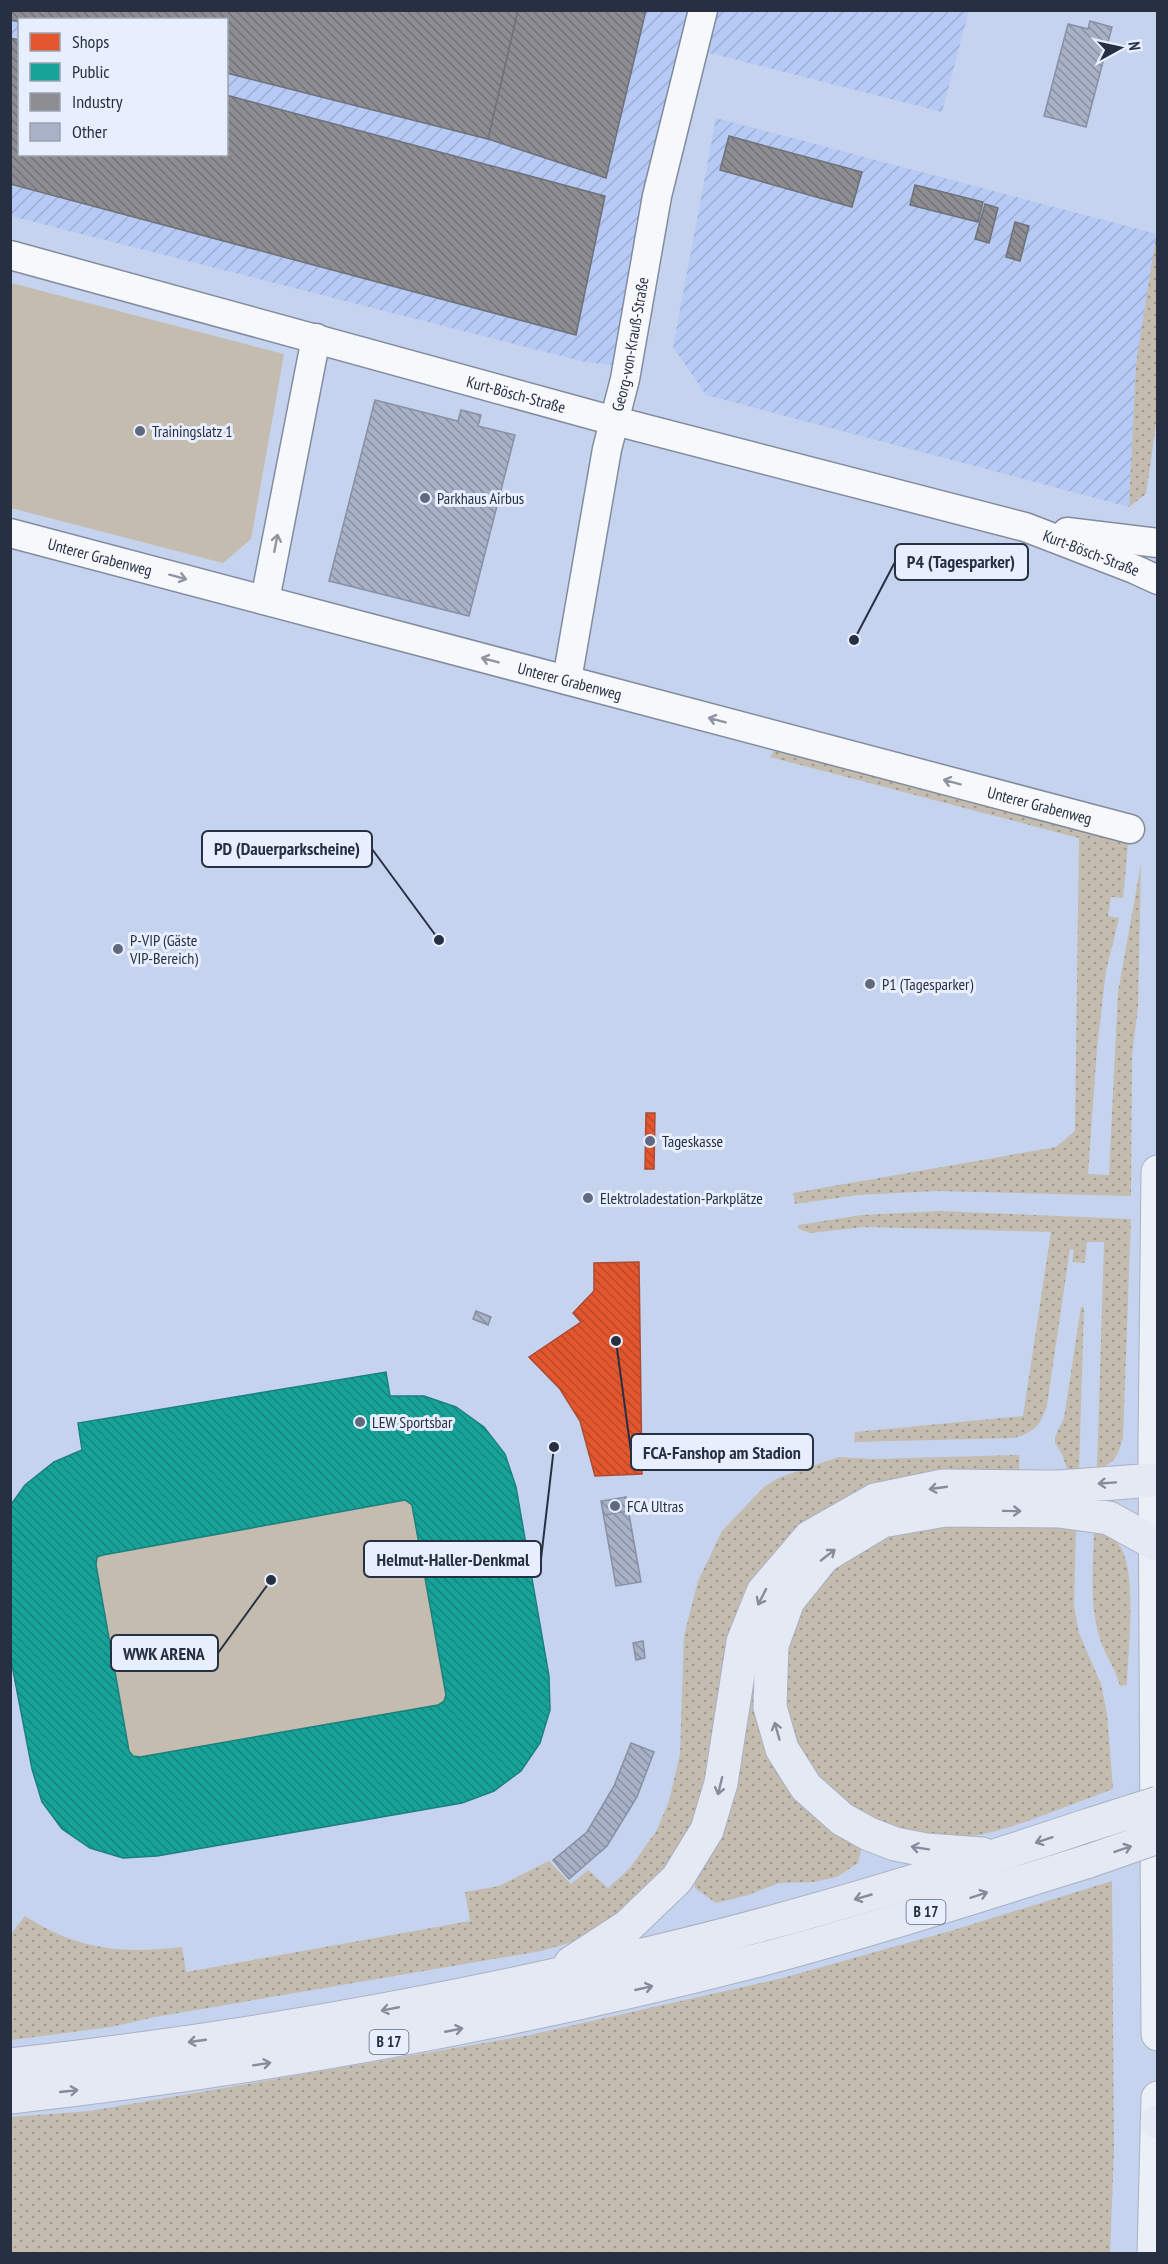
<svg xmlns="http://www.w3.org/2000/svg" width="1168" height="2264" viewBox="0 0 1168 2264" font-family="'PT Sans Narrow',sans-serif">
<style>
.industrial{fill:url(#industrial-furrows);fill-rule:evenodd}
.grass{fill:url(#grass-dots)}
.park{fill:#c3bcaf}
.shops{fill:url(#shops-back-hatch);stroke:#ab4b34;stroke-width:1.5}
.public{fill:url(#public-back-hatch);stroke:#1c807e;stroke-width:1.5;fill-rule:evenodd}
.industry{fill:url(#industry-back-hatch);stroke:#6e717a;stroke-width:1.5}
.building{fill:url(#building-back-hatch);stroke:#8790a4;stroke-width:1.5}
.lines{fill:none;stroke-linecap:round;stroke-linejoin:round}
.minor-casing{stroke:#828c9f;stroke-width:31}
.major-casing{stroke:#a8b1c5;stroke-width:35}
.highway-casing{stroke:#a8b1c5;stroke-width:35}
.minor{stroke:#f6f8fc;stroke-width:28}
.major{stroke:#ebeff6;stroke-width:33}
.highway{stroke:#e5e9f3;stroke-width:33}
.highway-bridge-casing{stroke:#a8b1c5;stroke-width:35;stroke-linecap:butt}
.highway-bridge{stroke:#e5e9f3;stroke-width:33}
.oneway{stroke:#8e94a0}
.oneway2{stroke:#868c9b}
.poi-dot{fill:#5f697f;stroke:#e7eefd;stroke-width:2}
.labels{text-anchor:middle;stroke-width:6;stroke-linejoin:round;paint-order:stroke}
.shield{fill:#e7eefd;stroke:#61697b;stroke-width:1.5}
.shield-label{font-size:15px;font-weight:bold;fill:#273043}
.street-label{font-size:16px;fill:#273043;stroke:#e7eefd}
.poi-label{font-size:16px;fill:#273043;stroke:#e7eefd;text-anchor:start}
.leader{fill:none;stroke:#273043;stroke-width:2}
.callout-dot{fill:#273043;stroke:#e7eefd;stroke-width:2}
.callout{fill:#e7eefd;stroke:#273043;stroke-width:2}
.callout-label{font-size:18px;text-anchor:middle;font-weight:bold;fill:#273043}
</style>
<defs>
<pattern id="industrial-furrows" width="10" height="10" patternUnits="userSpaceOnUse" patternTransform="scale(1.5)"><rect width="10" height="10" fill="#b6caf5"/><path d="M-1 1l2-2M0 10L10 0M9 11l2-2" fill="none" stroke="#9caed3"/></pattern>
<pattern id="grass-dots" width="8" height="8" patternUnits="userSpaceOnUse" patternTransform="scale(1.5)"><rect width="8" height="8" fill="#c3bcaf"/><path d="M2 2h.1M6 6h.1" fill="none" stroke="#9e9990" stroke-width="1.8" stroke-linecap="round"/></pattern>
<pattern id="shops-back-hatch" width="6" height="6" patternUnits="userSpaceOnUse" patternTransform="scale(1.5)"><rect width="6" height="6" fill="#e4572e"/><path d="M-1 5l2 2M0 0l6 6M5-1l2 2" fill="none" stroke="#b94829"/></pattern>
<pattern id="public-back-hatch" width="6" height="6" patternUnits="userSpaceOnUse" patternTransform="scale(1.5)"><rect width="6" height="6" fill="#17a398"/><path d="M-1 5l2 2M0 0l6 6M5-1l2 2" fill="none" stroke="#15857e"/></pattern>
<pattern id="industry-back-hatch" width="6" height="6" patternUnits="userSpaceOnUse" patternTransform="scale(1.5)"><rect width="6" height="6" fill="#8d8d92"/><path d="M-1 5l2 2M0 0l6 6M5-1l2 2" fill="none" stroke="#737479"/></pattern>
<pattern id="building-back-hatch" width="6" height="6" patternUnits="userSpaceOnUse" patternTransform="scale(1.5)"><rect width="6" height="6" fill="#a8b1c6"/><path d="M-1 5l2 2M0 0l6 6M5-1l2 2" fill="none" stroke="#8990a2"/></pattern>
</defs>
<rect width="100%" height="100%" fill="#c6d3ee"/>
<path class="industrial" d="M11 11H969L942 112 686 47 615 365 585 362 11 216ZM20 20H226V154H20Z
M716 118 1157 234 1136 364 1129 507 706 395 673 347Z"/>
<path class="grass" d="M1157 230V418L1146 494 1129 507 1136 364Z
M775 749 1128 844 1123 898 1111 897 1108 916 1119 918 1106 971 1097 1048 1088 1174 1109 1175 1118 992 1141 864 1138 1007 1132 1055 1131 1196 937 1191 858 1195 795 1204 793 1193 1056 1147 1075 1131 1079 838 770 757Z
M940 1211 1131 1219 1123 1437C1118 1456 1116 1462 1097 1470L1104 1242H1087L1085 1263 1072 1262 1074 1250 1070 1249 1047 1405C1040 1426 1036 1431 1014 1438L854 1442 855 1432 1023 1416 1051 1232 864 1227 810 1233 799 1229 798 1225 862 1215Z
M1081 1307H1084L1079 1472H1068L1062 1454 1055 1443V1437L1064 1418Z
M1019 1455 1020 1487 943 1486 763 1592 721 1783 628 1926 541 1951 155 2017 111 2027 11 2040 10 1935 25 1916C78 1950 121 1954 182 1947L186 1972 470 1921 465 1892 499 1886 549 1861 571 1884 588 1870 608 1888 630 1868 657 1830 669 1801 680 1754 684 1636 698 1581 722 1531 764 1487 778 1478 839 1457 872 1459Z
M946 1521 1076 1528 1074 1606 1079 1633 1101 1684 1107 1714 1113 1789 1025 1822 993 1832 951 1840 897 1835 813 1783 780 1704 783 1647 797 1607 829 1565 885 1532Z
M1094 1532C1105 1534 1115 1537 1121 1548 1137 1575 1128 1652 1127 1685L1120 1686C1116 1669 1105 1655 1100 1639 1089 1604 1093 1568 1094 1532Z
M752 1666 761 1694 862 1846 858 1863 837 1877 813 1882 779 1883 748 1895 716 1903 695 1888V1876Z
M1112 1881 1114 2151 1110 2253H11V2117L90 2111 525 2036 779 1979 957 1929Z"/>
<path class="park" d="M11 283 284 354 251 539 223 563 11 508Z
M386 1372 390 1396H424L456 1407 484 1427 550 1710 540 1743 521 1771 494 1791 462 1803 157 1856 123 1858 90 1848 62 1829 42 1802 32 1769 11 1655 10 1506 25 1485 54 1462 82 1450 78 1423Z"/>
<path class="shops" d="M646 1113H655L654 1169H645Z
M639 1262 642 1474 595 1476 580 1421 560 1389 529 1357 581 1322 573 1313 594 1291V1263Z"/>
<path class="public" d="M386 1372 390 1396H424L456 1407 484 1427 505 1454 516 1487 549 1676 550 1710 540 1743 521 1771 494 1791 462 1803 157 1856 123 1858 90 1848 62 1829 42 1802 32 1769 10 1655V1506L25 1485 54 1462 82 1450 78 1423ZM405 1500 412 1505 446 1695 444 1701 438 1705 140 1757 133 1756 129 1751 96 1565 97 1557 103 1555Z"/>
<path class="industry" d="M10 10H518L488 139 226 73V20H20V22L10 20Z
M518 10H646L606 178 488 139Z
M10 38 20 40V154H226V95L605 196 576 335 10 184Z
M729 136 862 172 852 207 720 170Z
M915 185 983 202 978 222 910 205Z
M985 204 998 208 989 243 975 239Z
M1015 222 1029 226 1020 261 1006 257Z"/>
<path class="building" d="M1090 21 1112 27 1086 127 1044 116 1068 24 1088 29Z
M375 400 458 421 461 410 481 415 478 426 515 435 469 616 329 581Z
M476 1311 491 1317 488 1325 473 1319Z
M626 1497 641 1582 616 1586 601 1501Z
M626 1497 629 1511 604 1515 601 1501Z
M643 1641 645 1658 636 1660 633 1643Z
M631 1743 654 1752 637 1797 607 1846 569 1879 553 1860 587 1832 614 1786Z"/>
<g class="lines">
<g class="minor-casing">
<g id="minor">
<path id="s1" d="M10 255 596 416 1025 527 1134 569 1158 580"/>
<path d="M1067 532 1158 543"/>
<path id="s2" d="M10 533 1130 829"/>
<path d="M265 600 316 338"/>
<path id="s3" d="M567 680 607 449 625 379 657 196 703 10"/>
</g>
</g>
<g class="major-casing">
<path id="major" d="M1158 1172 1155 1447 1158 2034
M1154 2254 1158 2098"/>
</g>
<g class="highway-casing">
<path id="highway" d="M982 1854 926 1850 895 1844 869 1834 842 1819 806 1787 782 1749 770 1707 772 1645 788 1601 824 1556 882 1521 945 1510 1059 1511 1109 1518 1156 1544
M571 1963 628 1926 677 1879 707 1830 721 1783 743 1642 763 1592 810 1537 875 1500 943 1486 1059 1487 1155 1480
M10 2065C226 2041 440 2004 651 1953 799 1918 945 1873 1089 1825
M10 2097C263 2069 513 2023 759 1960 870 1931 979 1895 1089 1861
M1157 2122H1158"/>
</g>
<use href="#minor" class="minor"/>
<use href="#major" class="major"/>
<use href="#highway" class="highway"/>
<g class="highway-bridge-casing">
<path id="highway-bridge" d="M1089 1825 1158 1803
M1089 1861 1158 1837"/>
</g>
<use href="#highway-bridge" class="highway-bridge"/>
</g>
<defs><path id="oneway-shaft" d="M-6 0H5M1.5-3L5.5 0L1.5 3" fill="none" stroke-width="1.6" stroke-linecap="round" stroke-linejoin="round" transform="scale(1.5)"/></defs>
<g class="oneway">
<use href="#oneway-shaft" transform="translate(276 543) rotate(-79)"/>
<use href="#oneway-shaft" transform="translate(178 577) rotate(15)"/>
<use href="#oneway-shaft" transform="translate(490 660) rotate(-165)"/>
<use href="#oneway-shaft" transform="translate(717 720) rotate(-165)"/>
<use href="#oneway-shaft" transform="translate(952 782) rotate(-165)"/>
</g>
<g class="oneway2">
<use href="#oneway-shaft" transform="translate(1107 1483) rotate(176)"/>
<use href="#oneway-shaft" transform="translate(938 1488) rotate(172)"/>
<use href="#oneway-shaft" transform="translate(1012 1511) rotate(1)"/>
<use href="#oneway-shaft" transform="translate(828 1555) rotate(-38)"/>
<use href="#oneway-shaft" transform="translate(762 1597) rotate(117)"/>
<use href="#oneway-shaft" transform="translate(777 1731) rotate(-106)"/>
<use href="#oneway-shaft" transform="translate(720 1786) rotate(104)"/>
<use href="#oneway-shaft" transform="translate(1044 1840) rotate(162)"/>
<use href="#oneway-shaft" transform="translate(920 1848) rotate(-171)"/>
<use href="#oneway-shaft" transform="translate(1123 1849) rotate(-19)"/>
<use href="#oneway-shaft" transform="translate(979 1895) rotate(-18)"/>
<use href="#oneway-shaft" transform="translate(863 1897) rotate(164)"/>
<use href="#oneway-shaft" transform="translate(644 1988) rotate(-13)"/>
<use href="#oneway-shaft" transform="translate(390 2009) rotate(169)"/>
<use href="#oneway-shaft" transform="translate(454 2030) rotate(-11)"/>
<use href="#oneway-shaft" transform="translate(197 2041) rotate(172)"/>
<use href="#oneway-shaft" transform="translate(262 2064) rotate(-9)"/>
<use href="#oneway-shaft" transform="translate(69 2091) rotate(-6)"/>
</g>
<g class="poi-dot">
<circle cx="140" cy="431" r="6"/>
<circle cx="425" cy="498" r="6"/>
<circle cx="118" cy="949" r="6"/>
<circle cx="870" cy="984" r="6"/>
<circle cx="650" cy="1141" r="6"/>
<circle cx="588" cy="1198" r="6"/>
<circle cx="360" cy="1422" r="6"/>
<circle cx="615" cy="1506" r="6"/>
</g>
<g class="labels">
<g class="shield">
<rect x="906.5" y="1900" width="39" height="24" rx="4.5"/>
<rect x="369.5" y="2030" width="39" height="24" rx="4.5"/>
</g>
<g class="shield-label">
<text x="926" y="1917">B 17</text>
<text x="389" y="2047">B 17</text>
</g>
<g class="street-label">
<text dy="6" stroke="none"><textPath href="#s3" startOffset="342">Georg-von-Krauß-Straße</textPath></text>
<text dy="6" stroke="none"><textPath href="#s1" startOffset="525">Kurt-Bösch-Straße</textPath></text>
<text dy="6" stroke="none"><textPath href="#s1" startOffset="1122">Kurt-Bösch-Straße</textPath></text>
<text dy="6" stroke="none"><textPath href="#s2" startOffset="93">Unterer Grabenweg</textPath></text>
<text dy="6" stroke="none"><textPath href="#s2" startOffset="579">Unterer Grabenweg</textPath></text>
<text dy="6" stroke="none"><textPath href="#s2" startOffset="1065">Unterer Grabenweg</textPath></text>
</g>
<g class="poi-label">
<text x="152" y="437">Trainingslatz 1</text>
<text x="437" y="504">Parkhaus Airbus</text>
<text x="130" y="946">P-VIP (Gäste<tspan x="130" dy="18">VIP-Bereich)</tspan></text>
<text x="882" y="990">P1 (Tagesparker)</text>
<text x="662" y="1147">Tageskasse</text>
<text x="600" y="1204">Elektroladestation-Parkplätze</text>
<text x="372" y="1428">LEW Sportsbar</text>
<text x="627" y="1512">FCA Ultras</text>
</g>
</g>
<path class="leader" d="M854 640L895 562M439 940L372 849M616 1341L631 1452M554 1447L541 1559M271 1580L218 1653"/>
<g class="callout-dot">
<circle cx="854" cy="640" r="6"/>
<circle cx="439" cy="940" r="6"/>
<circle cx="616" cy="1341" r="6"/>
<circle cx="554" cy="1447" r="6"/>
<circle cx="271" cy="1580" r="6"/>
</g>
<g class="callout">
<rect x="895" y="544" width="133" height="36" rx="6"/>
<rect x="202" y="831" width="170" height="36" rx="6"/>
<rect x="631" y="1434" width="182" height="36" rx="6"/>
<rect x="364" y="1541" width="177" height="36" rx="6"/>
<rect x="111" y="1635" width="107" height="36" rx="6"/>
</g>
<g class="callout-label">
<text x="961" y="568">P4 (Tagesparker)</text>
<text x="287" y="855">PD (Dauerparkscheine)</text>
<text x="722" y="1459">FCA-Fanshop am Stadion</text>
<text x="453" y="1566">Helmut-Haller-Denkmal</text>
<text x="164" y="1660">WWK ARENA</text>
</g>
<rect width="1168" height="2264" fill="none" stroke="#273043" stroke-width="24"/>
<rect x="18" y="18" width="210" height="138" fill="#e7eefd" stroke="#9aa2b3" stroke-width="1.5"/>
<rect x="30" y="33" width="30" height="18" fill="#e4572e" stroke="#9aa2b3" stroke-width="1.5"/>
<text x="72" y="48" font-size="18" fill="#273043">Shops</text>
<rect x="30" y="63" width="30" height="18" fill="#17a398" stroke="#9aa2b3" stroke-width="1.5"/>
<text x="72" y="78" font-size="18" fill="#273043">Public</text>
<rect x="30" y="93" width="30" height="18" fill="#8d8d92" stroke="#9aa2b3" stroke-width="1.5"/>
<text x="72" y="108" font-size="18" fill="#273043">Industry</text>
<rect x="30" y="123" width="30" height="18" fill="#a8b1c6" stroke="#9aa2b3" stroke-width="1.5"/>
<text x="72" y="138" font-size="18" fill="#273043">Other</text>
<g transform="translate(1120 48) rotate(82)" stroke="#e7eefd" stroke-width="4.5" paint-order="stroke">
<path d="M0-4.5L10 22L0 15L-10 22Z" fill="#273043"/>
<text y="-9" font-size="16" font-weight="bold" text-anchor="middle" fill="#273043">N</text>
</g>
</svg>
